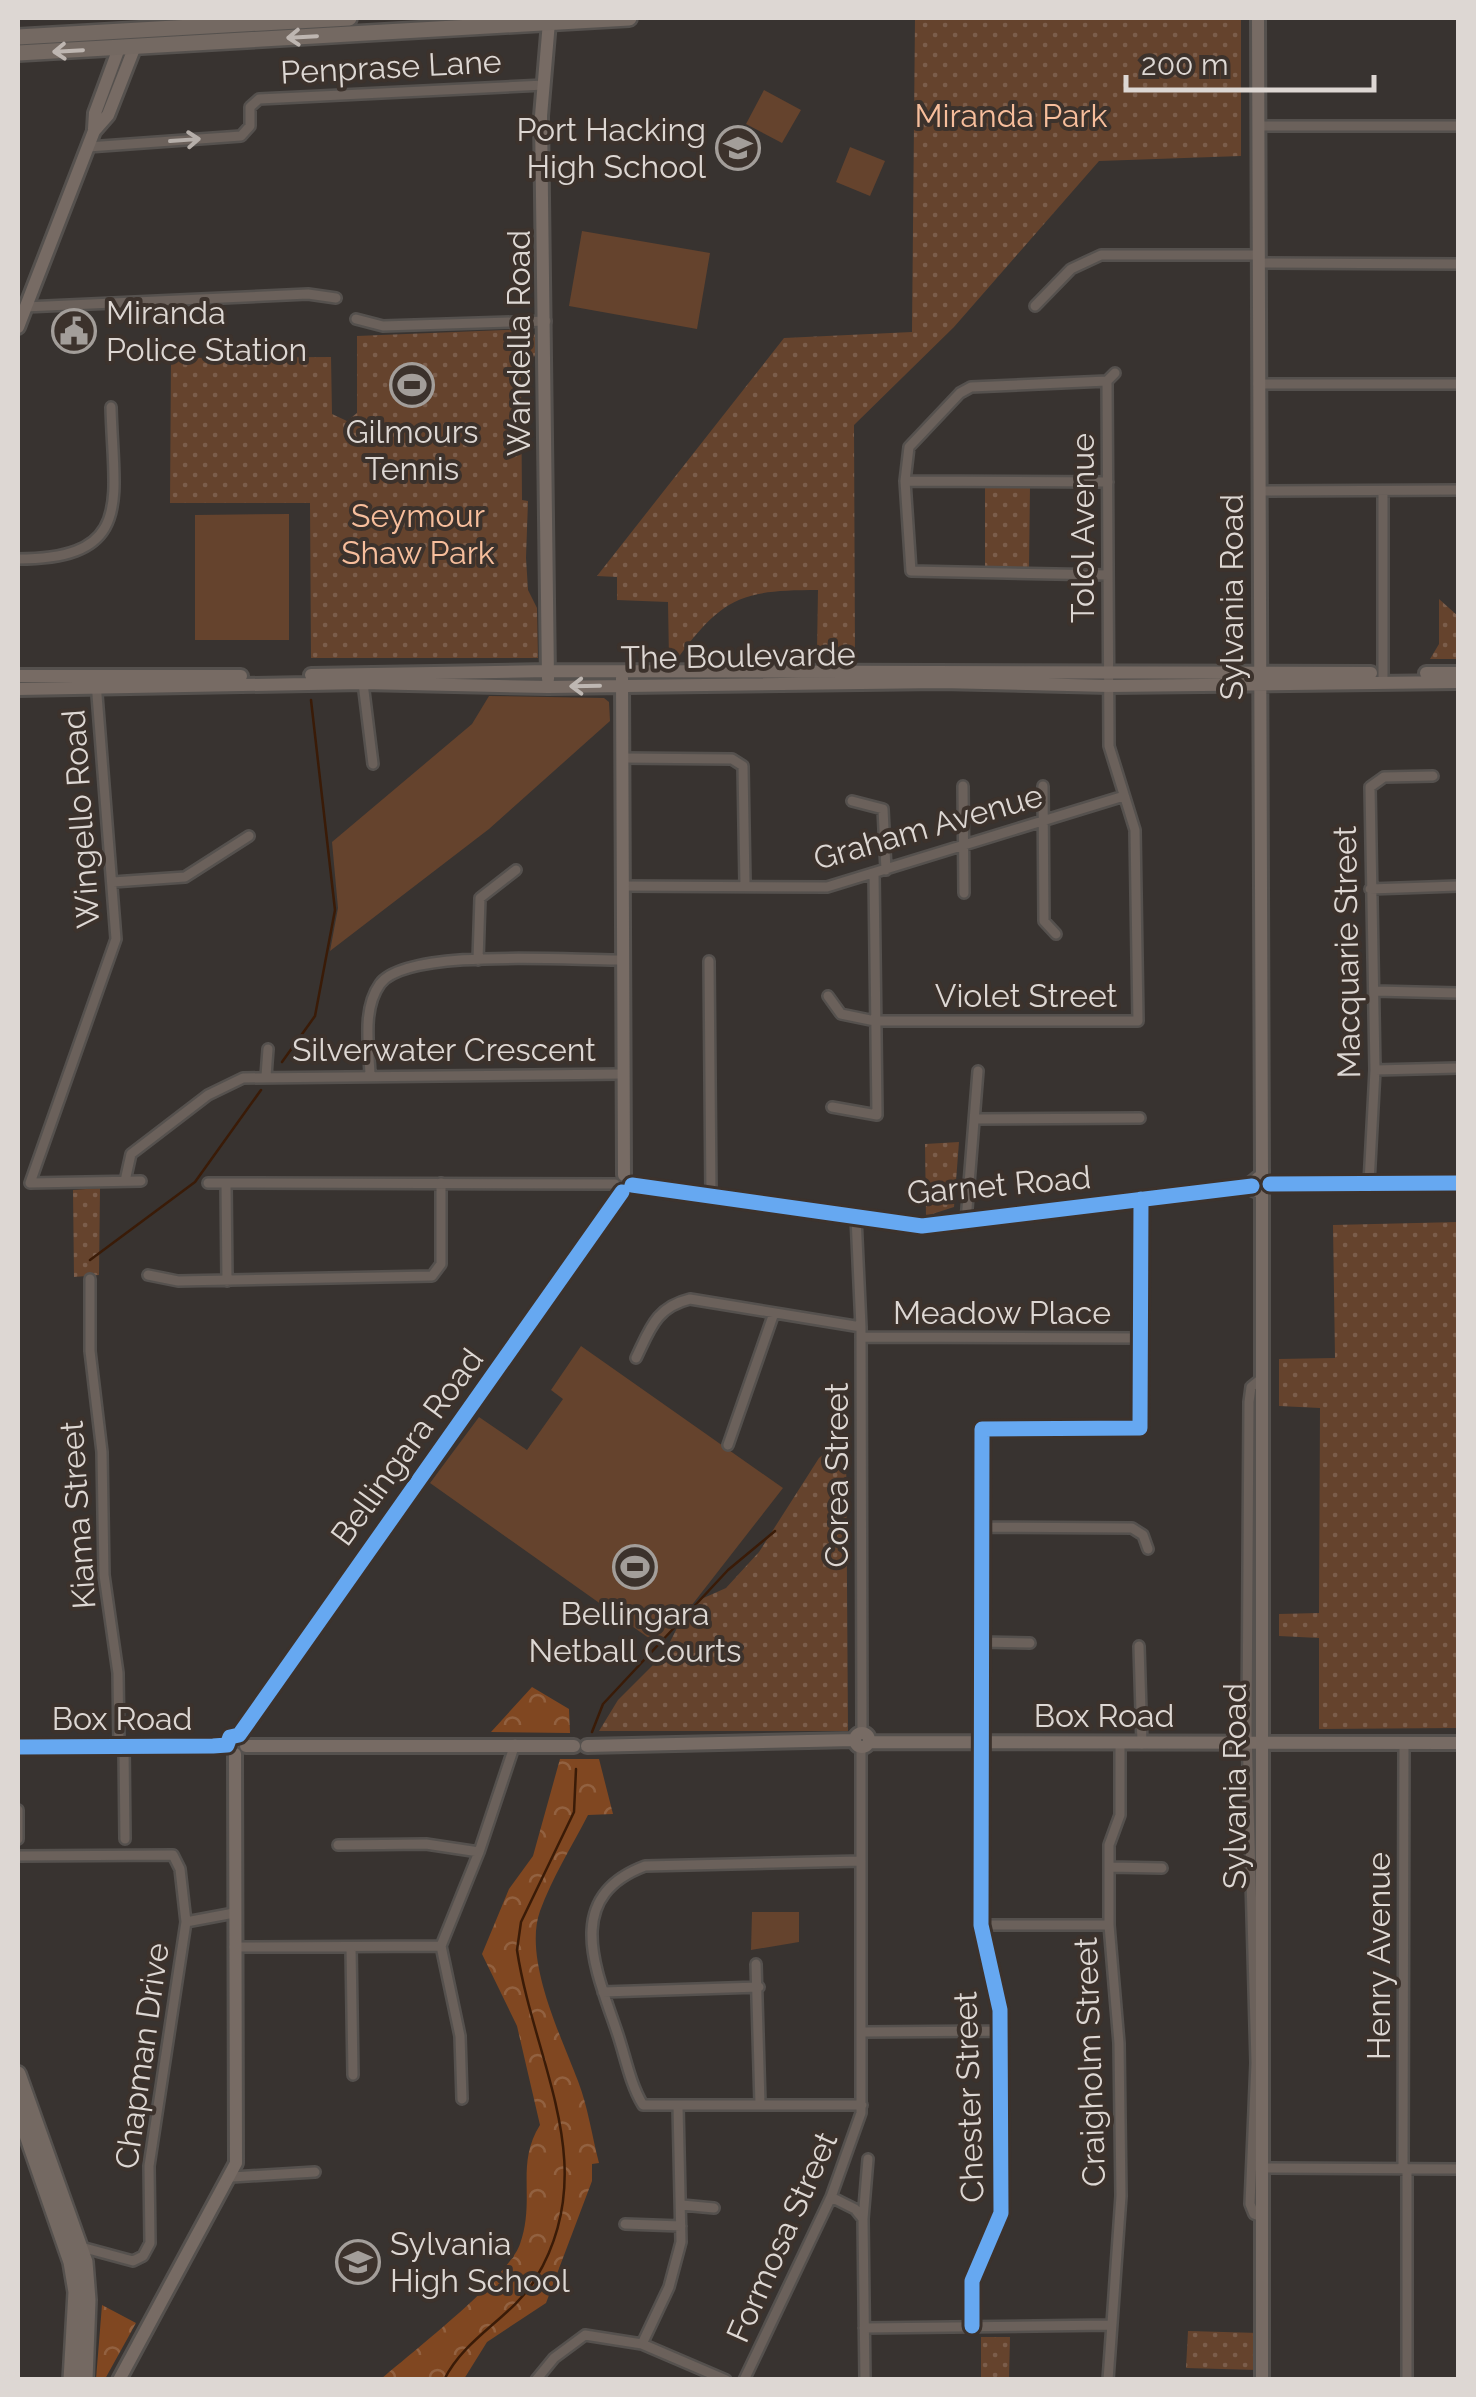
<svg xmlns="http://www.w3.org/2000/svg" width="1476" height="2397" viewBox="0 0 1476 2397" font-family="Raleway,sans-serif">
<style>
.green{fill:#65432d}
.forest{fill:url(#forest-crowns)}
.park{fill:url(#park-dots)}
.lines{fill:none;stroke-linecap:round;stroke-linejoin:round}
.stream{stroke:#3a1b07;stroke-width:2.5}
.street-casing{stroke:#55514e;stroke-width:14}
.secondary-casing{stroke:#55514e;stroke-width:18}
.primary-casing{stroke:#55514e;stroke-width:20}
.street{stroke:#6b615b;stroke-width:9}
.secondary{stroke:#776b64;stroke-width:12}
.primary{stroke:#746962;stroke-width:15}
.cycleway-casing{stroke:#3c322c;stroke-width:21}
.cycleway{stroke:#66a8f1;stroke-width:15}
.oneway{stroke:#beb6b1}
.oneway2{stroke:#b5aea9}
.oneway3{stroke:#beb7b2}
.labels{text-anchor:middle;stroke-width:8;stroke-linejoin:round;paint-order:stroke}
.street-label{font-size:32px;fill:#ddd7d3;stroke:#3c322c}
.park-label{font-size:32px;fill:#f7be9c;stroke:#3c322c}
.poi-label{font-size:32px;fill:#ddd7d3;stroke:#3c322c;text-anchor:start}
</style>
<defs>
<pattern id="forest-crowns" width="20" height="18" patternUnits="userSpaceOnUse" patternTransform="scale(2.5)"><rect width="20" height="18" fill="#804721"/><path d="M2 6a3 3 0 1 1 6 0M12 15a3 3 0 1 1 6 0" fill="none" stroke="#926140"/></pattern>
<pattern id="park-dots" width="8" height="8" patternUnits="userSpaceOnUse" patternTransform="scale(2.5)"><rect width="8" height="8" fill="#65432d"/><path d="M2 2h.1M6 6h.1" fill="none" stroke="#7b5d4b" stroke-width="1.8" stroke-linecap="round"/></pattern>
</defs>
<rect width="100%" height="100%" fill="#383330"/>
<path class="green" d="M764 90 801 110 782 143 746 124Z
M850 147 885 161 870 196 836 182Z
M582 231 710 253 697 329 569 306Z
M289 514V640H195V515Z
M489 696 604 698 609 702 610 721 489 829 330 951 338 908 332 842 472 724Z
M581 1346 783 1488 660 1646 430 1483 479 1417 527 1450 563 1399 551 1390Z
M752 1912H799V1942L751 1950Z"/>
<path class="forest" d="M532 1687 569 1709 570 1733 491 1732Z
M560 1759H599L613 1814 588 1815C572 1846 552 1878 540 1911 523 1959 561 2036 578 2081 588 2107 592 2136 599 2163L592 2164V2181L546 2303 487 2342 464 2379H381C411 2353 509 2277 520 2244 536 2198 515 2165 540 2125L517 2026 482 1954 509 1889 533 1856Z
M102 2305 136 2323 105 2379H96Z"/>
<path class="park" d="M915 18H1241V156L1099 161 954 327 854 425 855 659H841L837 650H817L818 590C741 590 723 597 677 659H669L668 602 617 600V577L597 576 784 338 912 332Z
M525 329 537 336 538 349 527 371 521 372 522 500 528 501 526 558 528 590 537 608 538 658H311L310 503H170L171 358 331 357 332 414 347 421 357 413V336Z
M985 486H1030L1029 569H985Z
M1439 599 1458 616V659H1430L1439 644Z
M959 1142 954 1207 926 1216 925 1144Z
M100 1188 99 1275 74 1277 73 1190Z
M1458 1222V1728L1319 1729V1638L1279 1636V1614L1319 1613 1320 1408 1279 1406V1359L1335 1358 1333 1225Z
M846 1435 848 1731H599L618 1700 664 1654 679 1624 699 1600 726 1588 759 1552 819 1458Z
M1188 2331 1259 2333 1258 2370 1186 2368Z
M981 2337H1010L1009 2379H981Z"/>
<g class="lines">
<path class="stream" d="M282 1062 315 1016 335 910 311 700
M90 1260 195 1182 261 1090
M592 1732 603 1704 728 1570 775 1531
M444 2380C466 2336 512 2318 536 2278 603 2167 534 2063 517 1950L521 1922 574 1812 576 1769"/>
<g class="street-casing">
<path id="street" d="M1259 126H1458
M88 147 241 136 250 126V107L259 99 544 85
M1258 263 1458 264
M1035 306 1071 269 1101 255H1258
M25 307 308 294 336 298
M356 319 383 326 546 321
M1107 381 971 387 960 393 909 447 905 481 911 571 1108 575
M1258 384H1458
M905 481 1108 482
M1259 491 1458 490
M1383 491V681
M18 559C136 559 113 498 111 407
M96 682 116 939 30 1183 141 1181
M363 683 373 764
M622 758 732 759 743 766 745 884
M963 786 964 893
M1043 786 1044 921 1056 934
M852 801 883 809 886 870
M113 882 185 877 249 836
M622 886 827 887 1124 796
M1370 889 1458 886
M478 960 480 898 516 870
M709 961 711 1196
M1375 991 1458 993
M828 996 841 1014 875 1021H1138L1135 830 1109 746 1107 381 1115 373
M1375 1070 1458 1068
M370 1075C369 1046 362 1009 380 984 407 947 573 961 622 960
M266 1076 268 1049
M832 1107 877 1115 874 873
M975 1119 1140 1118
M125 1181 131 1154 208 1095 243 1078 622 1074
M208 1183 615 1184
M226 1183 227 1281
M1369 1183 1375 1070 1370 787 1384 777 1433 776
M1270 1184 1458 1183
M632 1185 922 1226 1252 1186
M856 1217 861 1327 862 1733
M966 1221 978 1071
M148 1275 178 1281 432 1276 441 1264V1183
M90 1279V1351L102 1452 104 1575 118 1673 119 1746
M861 1337 1142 1338
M636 1358C650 1329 656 1307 690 1299L861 1327
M1261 1379 1251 1387 1249 1402 1247 1731 1256 2063 1250 2204 1254 2214 1262 2217
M728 1445 774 1313
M982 1527 1132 1528 1143 1535 1148 1549
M982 1642 1030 1643
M1139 1646 1142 1744
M124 1747 125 1839
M18 1810V1839
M338 1845 426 1844 479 1852
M18 1856 173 1855 180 1869 186 1922 149 2166 150 2243 143 2256 133 2261 81 2247
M861 1861 645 1866C562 1897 596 1970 617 2032 625 2055 630 2084 643 2105H862
M1110 1867 1162 1868
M186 1922 234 1913
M981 1925H1109
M234 1947 441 1946
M351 1947 353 2075
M756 1964 760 2104
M603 1992 759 1987
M864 2032 1000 2031
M462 2099 460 2036 441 1946 479 1852 515 1744
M1262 2168 1458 2169
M1403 2169 1404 1743
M1407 2169V2380
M232 2177 315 2172
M831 2197 855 2209 863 2219
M682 2205 714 2208
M625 2224 681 2226
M972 2326V2281L1001 2213 1000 2010 981 1925 982 1429 1140 1428 1141 1199
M864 2328 1111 2325
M642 2344 669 2287 681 2242 678 2106
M536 2380 554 2358 585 2335 642 2344 726 2380
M744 2380 831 2197 861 2113V1747
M865 2380 863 2219 868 2159
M1108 2380 1121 2196 1119 2043 1109 1925V1845L1120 1815V1744"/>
</g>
<g class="secondary-casing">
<path id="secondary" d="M1258 18 1262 1175
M94 129 95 113 119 48
M18 327 94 131 108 115 135 46
M1426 673H1458
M311 675 548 671 1371 673
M18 676H241
M622 678 624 1175
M548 679 541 116 549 22
M18 689 363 683 548 687 941 682 1109 686 1458 682
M1262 1193V2380
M1262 1193 1253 1189 1252 1183 1262 1175
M855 1740a7 7 0 1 1 14 0a7 7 0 1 1-14 0Z
M239 1735 622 1192
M869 1742 1458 1743
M246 1746H574
M587 1746 854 1740
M18 1747 227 1745
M119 2380 236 2163 235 1754"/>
</g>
<g class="primary-casing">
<path id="primary" d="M18 37 349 18
M18 53 629 18
M18 2074 85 2262 88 2300 85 2380
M18 2109 71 2262 76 2292 71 2380"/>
</g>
<use href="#street" class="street"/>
<use href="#secondary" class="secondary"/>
<use href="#primary" class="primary"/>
<g class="cycleway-casing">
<path id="cycleway" d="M1270 1184 1458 1183
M632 1185 922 1226 1252 1186
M18 1747 213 1746 227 1745 230 1737 239 1735 622 1192
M972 2326V2281L1001 2213 1000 2010 981 1925 982 1429 1140 1428 1141 1199"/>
</g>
<use href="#cycleway" class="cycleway"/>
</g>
<defs><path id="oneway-shaft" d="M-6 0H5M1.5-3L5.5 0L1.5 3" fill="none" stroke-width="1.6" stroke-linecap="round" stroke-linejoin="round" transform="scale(2.5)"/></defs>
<g class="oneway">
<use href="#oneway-shaft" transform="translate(302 37) rotate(177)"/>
<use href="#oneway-shaft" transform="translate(68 51) rotate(177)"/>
</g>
<use class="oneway2" href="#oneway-shaft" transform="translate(185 140) rotate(-4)"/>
<use class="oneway3" href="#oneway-shaft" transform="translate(585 686) rotate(179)"/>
<defs>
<g id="school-ring" transform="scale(2.25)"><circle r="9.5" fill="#3c322c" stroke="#a39e9a" stroke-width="1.5"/><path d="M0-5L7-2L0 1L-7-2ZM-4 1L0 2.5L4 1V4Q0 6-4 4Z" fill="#a39e9a"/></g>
<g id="civic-ring" transform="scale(2.25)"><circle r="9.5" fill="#3c322c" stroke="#a39e9a" stroke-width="1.5"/><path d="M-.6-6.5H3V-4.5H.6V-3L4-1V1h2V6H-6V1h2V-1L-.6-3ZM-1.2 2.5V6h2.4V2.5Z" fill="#a39e9a"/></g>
<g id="stadium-ring" transform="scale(2.25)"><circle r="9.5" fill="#3c322c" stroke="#a39e9a" stroke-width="1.5"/><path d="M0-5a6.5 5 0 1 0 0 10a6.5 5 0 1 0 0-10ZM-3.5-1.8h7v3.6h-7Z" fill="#a39e9a"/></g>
</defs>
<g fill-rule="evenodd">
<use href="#school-ring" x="738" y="148"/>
<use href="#civic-ring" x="74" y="331"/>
<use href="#stadium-ring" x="412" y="385"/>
<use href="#stadium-ring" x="635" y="1567"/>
<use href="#school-ring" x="358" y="2262"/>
</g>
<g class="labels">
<g class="street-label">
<text transform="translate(391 67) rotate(-3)" y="11">Penprase Lane</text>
<text transform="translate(519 343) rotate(-90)" y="11">Wandella Road</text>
<text transform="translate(1083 528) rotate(-90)" y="11">Tolol Avenue</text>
<text transform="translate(1232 597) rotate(-90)" y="11">Sylvania Road</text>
<text transform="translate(738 656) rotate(-1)" y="11">The Boulevarde</text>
<text transform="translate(81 819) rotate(-94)" y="11">Wingello Road</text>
<text transform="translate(928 827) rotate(-16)" y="11">Graham Avenue</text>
<text transform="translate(1347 952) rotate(-91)" y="11">Macquarie Street</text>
<text x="1026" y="1007">Violet Street</text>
<text x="444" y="1061">Silverwater Crescent</text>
<text transform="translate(999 1185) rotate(-5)" y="11">Garnet Road</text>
<text x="1002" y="1324">Meadow Place</text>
<text transform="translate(407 1447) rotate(-54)" y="11">Bellingara Road</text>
<text transform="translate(837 1475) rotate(-90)" y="11">Corea Street</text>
<text transform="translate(78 1515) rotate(-94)" y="11">Kiama Street</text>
<text x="1104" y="1727">Box Road</text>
<text x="122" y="1730">Box Road</text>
<text transform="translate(1235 1786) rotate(-90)" y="11">Sylvania Road</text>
<text transform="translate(1379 1956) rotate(-90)" y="11">Henry Avenue</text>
<text transform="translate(142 2056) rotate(-82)" y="11">Chapman Drive</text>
<text transform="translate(1090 2062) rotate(-92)" y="11">Craigholm Street</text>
<text transform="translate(969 2097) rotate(-92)" y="11">Chester Street</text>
<text transform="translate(782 2237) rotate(-66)" y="11">Formosa Street</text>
</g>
<g class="park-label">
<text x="1011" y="127">Miranda Park</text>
<text x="418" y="527">Seymour<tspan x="418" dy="37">Shaw Park</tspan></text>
</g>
<g class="poi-label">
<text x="706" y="141" text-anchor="end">Port Hacking<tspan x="706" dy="37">High School</tspan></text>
<text x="106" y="324">Miranda<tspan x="106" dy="37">Police Station</tspan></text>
<text x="412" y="443" text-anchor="middle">Gilmours<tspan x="412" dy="37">Tennis</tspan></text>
<text x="635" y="1625" text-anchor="middle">Bellingara<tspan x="635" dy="37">Netball Courts</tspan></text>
<text x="390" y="2255">Sylvania<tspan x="390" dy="37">High School</tspan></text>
</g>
</g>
<rect width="1476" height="2397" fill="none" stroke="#ddd7d3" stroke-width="40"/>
<path d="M1126 75v15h248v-15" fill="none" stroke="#ddd7d3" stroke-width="5"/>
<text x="1141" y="75" font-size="30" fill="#ddd7d3" stroke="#3c322c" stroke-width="8" paint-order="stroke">200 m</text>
</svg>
